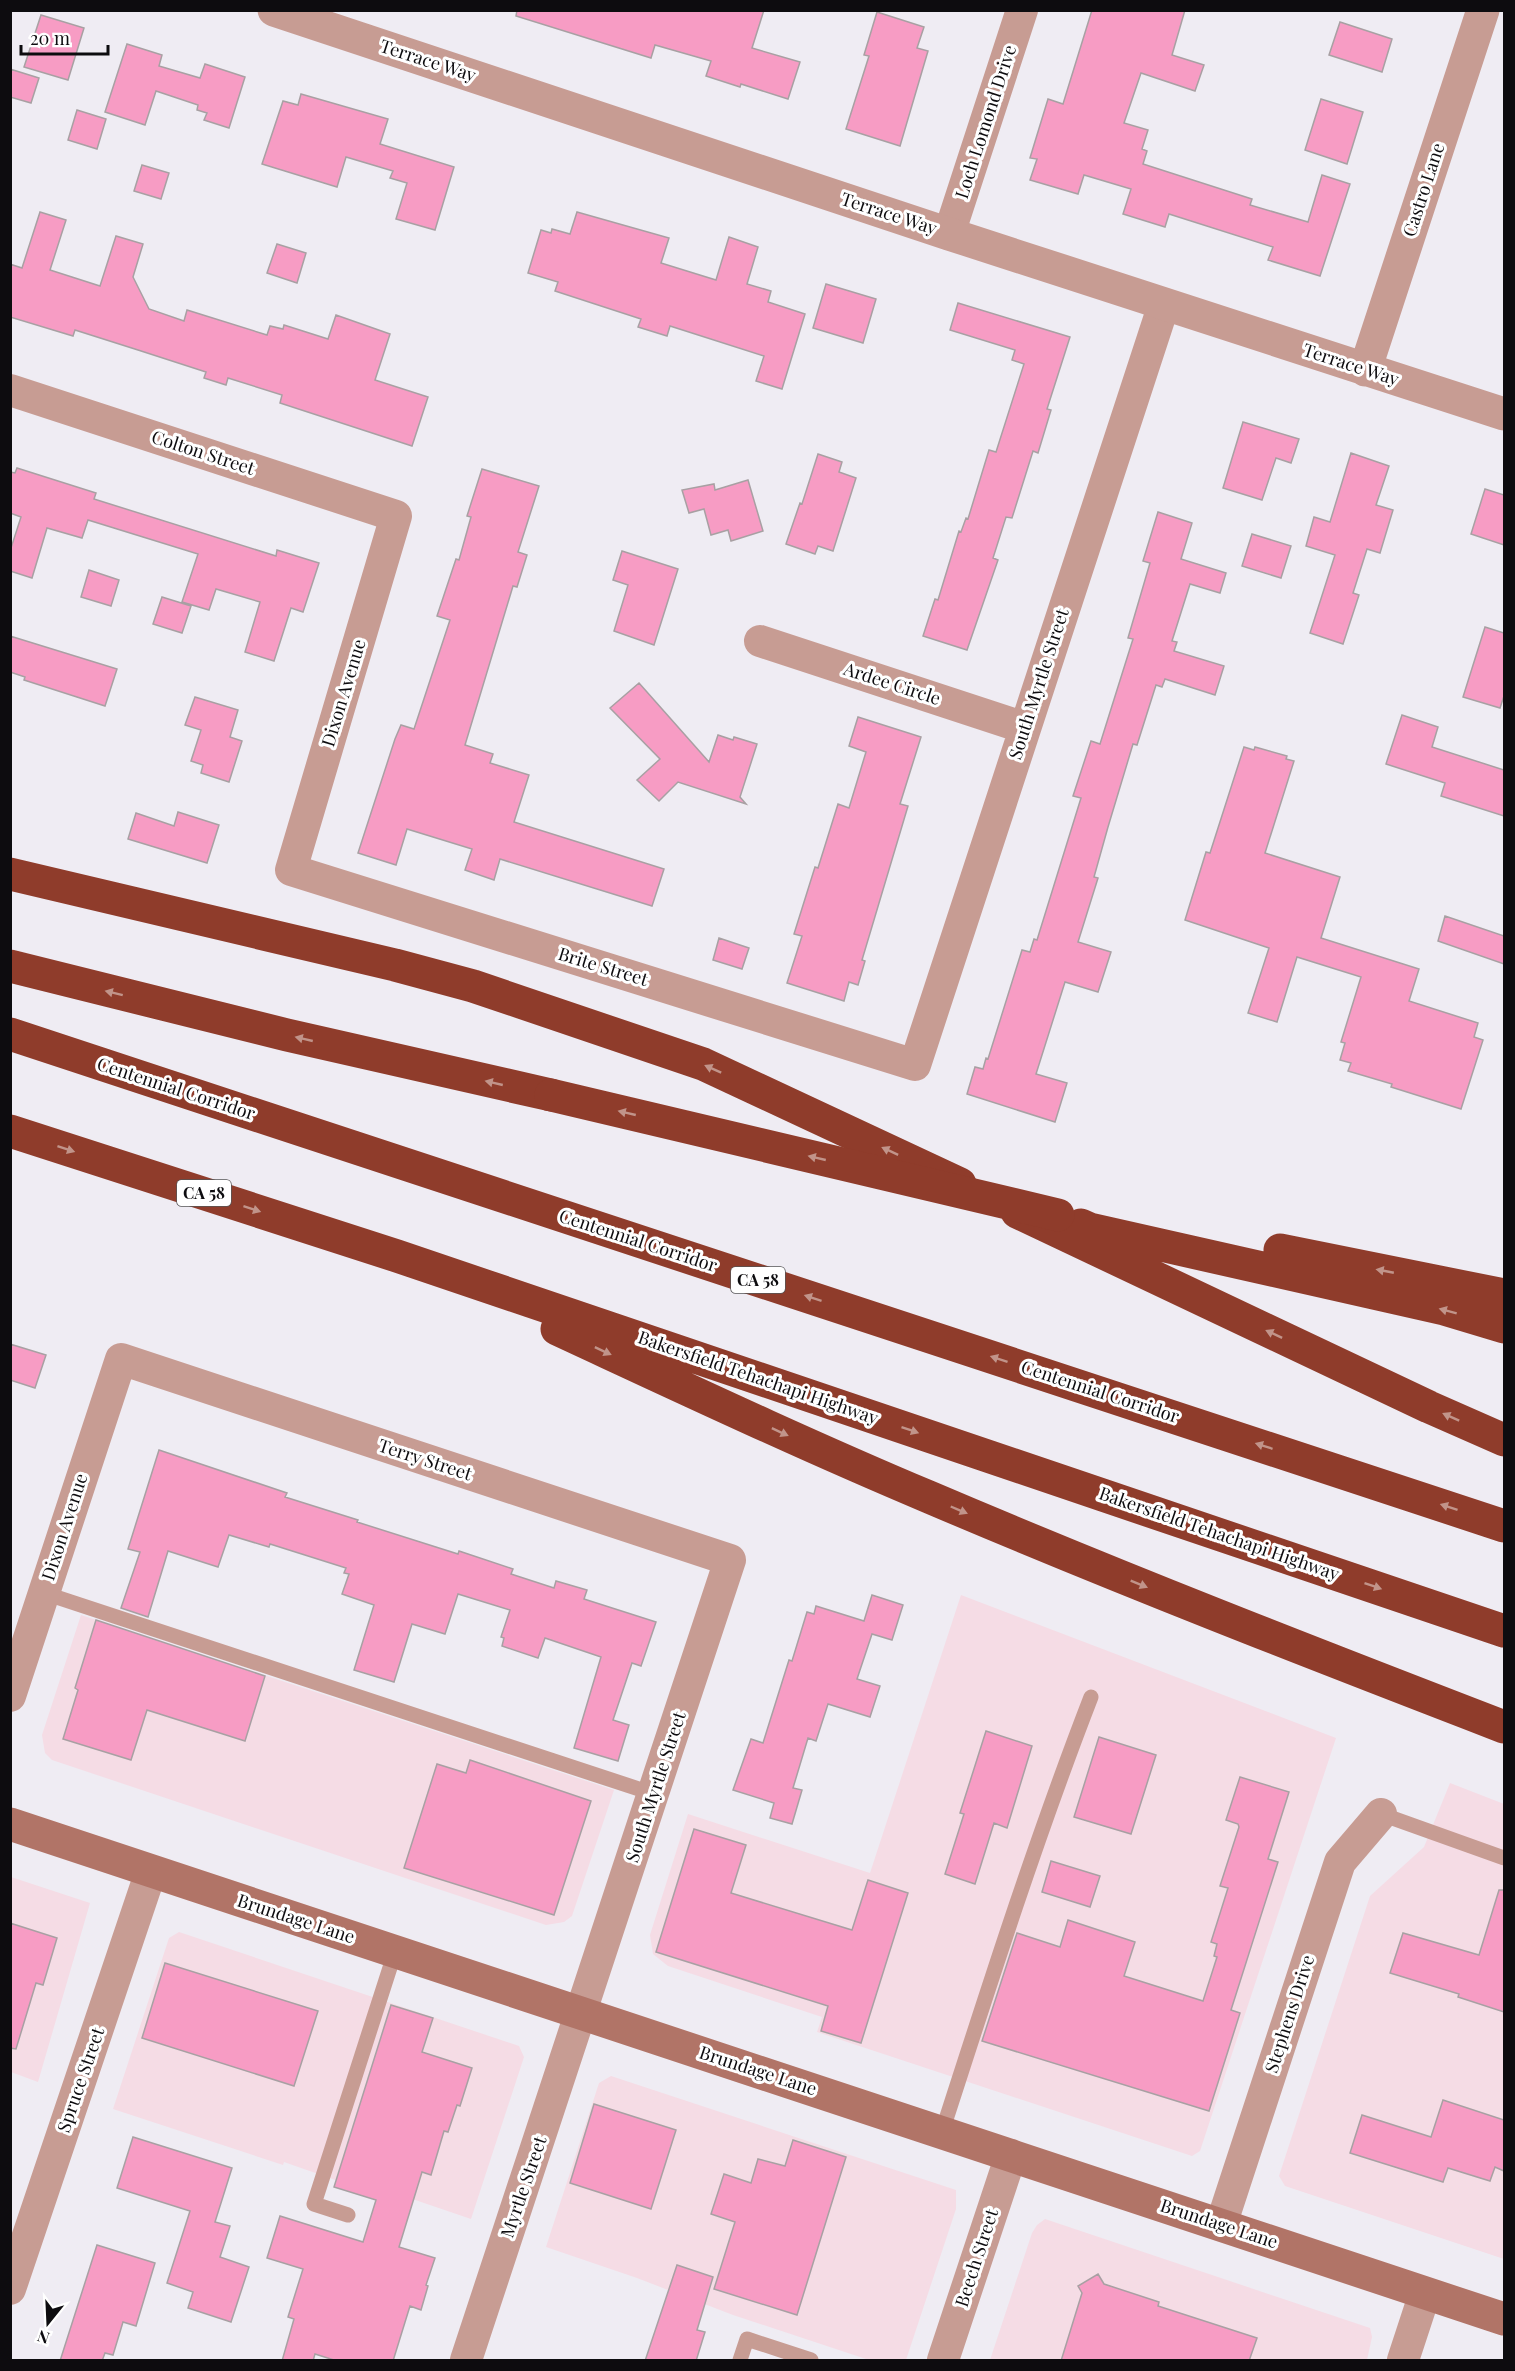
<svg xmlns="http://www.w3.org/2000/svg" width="1515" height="2371" viewBox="0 0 1515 2371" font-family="'Playfair Display',serif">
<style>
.commercial{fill:#f5dce5}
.building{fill:#f79cc4;stroke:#a8a0a3;stroke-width:1.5}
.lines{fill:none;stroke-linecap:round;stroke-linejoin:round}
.service{stroke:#c79c93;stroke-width:15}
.minor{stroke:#c79c93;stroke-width:32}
.tertiary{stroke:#c79c93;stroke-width:33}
.secondary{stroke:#b17467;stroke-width:33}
.motorway{stroke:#8f3c2b;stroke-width:33}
.motorway-bridge{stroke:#8f3c2b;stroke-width:33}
.oneway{fill:#c1948a}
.labels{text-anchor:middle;stroke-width:6;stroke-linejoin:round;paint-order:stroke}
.shield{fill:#fff;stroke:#565557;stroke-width:1.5}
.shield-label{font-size:16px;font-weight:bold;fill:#0d0c0f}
.street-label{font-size:18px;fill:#0d0c0f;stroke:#fff}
</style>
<rect width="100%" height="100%" fill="#efecf3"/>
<path class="commercial" d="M961 1595 1336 1738 1200 2151 1192 2156 817 2032 822 2017 668 1966 653 1954 650 1935 688 1814 870 1873Z
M81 1615 614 1790 572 1916 564 1922 546 1925 52 1760 45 1753 42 1735Z
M1450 1783 1504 1804V2259L1285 2186 1279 2176 1370 1896 1424 1847Z
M11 1877 90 1903 38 2082 11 2072Z
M179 1932 519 2046 524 2057 471 2219 380 2188 378 2195 284 2162 283 2165 113 2109 169 1938Z
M611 2076 956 2190V2209L906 2360H869L733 2315 637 2278 546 2247 599 2083Z
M1045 2219 1370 2328 1372 2337 1367 2360H990L1032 2233 1037 2225Z"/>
<path class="building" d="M517 10H764L752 48 800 62 788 99 741 84 740 87 706 76 711 61 655 45 651 58 516 16Z
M1092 10H1185L1172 55 1204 65 1195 91 1141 73 1124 123 1148 130 1142 149 1147 151 1143 164 1252 199 1250 205 1308 222 1322 175 1350 184 1320 276 1268 260 1273 247 1169 214 1165 227 1123 214 1131 189 1084 175 1078 194 1030 180 1037 159 1030 158 1048 99 1063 104Z
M877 12 924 27 917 48 928 51 900 146 846 129 869 56 864 55Z
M41 15 84 28 68 80 24 67Z
M1340 22 1392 39 1382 72 1329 55Z
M127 44 162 55 159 66 200 78 205 64 245 77 229 128 204 120 207 113 197 110 198 105 156 91 145 125 105 112Z
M10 69 39 78 31 103 10 97Z
M301 94 388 119 380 144 454 167 435 230 396 219 407 183 390 178 393 171 346 157 337 187 262 164 283 101 298 105Z
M1321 99 1363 112 1347 164 1305 150Z
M77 110 106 119 97 149 68 140Z
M142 165 169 173 161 199 134 191Z
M40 212 66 220 50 270 100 286 116 236 143 244 133 277 149 309 184 321 187 310 267 335 270 326 283 329 284 325 328 339 336 315 390 334 375 380 428 397 412 446 280 403 282 395 228 378 226 385 204 378 206 372 138 350 75 330 73 336 10 317V264L22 268Z
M577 212 669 238 661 263 716 280 729 237 758 247 747 284 771 291 768 302 805 314 782 389 756 381 764 356 670 326 667 336 638 327 641 319 555 291 558 282 528 273 541 230 551 233 552 229 570 234Z
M277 244 306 253 297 283 267 273Z
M826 284 876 299 863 343 813 328Z
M958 303 1070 337 1047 409 1051 410 1038 453 1033 451 1012 518 1006 517 993 558 998 560 967 650 923 636 935 599 938 600 959 531 961 532 966 518 968 519 989 450 996 452 1024 364 1012 360 1015 350 950 330Z
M1243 422 1299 439 1291 463 1276 458 1262 500 1223 488Z
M1351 453 1389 466 1376 505 1393 510 1380 553 1367 549 1353 593 1359 595 1343 644 1310 633 1335 555 1306 546 1314 517 1330 522Z
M818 454 842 462 839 472 856 478 833 551 818 546 815 554 786 544 800 503 802 504Z
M17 468 96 493 94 499 276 556 277 550 319 563 303 612 291 608 274 661 245 652 260 602 216 589 209 610 182 602 198 554 88 520 82 538 47 528 32 578 10 571V551L21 517 10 513V472L15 473Z
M482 469 539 486 518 552 527 555 517 587 513 586 465 745 493 754 490 763 529 775 514 822 664 869 652 906 500 859 494 880 465 870 472 849 407 829 396 865 358 853 395 739 401 725 414 729 450 620 437 616 456 559 459 560 471 517 467 516Z
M748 480 763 531 731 541 728 530 711 535 704 509 689 513 682 490 714 484 715 490Z
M1485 489 1504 495V545L1471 534Z
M1158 512 1192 523 1181 559 1226 573 1220 593 1190 584 1172 641 1177 642 1174 651 1224 666 1215 695 1165 679 1162 687 1156 685 1137 745 1133 744 1108 827 1094 877 1098 878 1078 942 1111 952 1098 992 1065 982 1036 1074 1067 1083 1055 1122 967 1094 975 1067 983 1069 986 1058 988 1059 1022 950 1030 952 1034 939 1037 940 1081 798 1073 796 1091 741 1100 744 1133 639 1128 638 1150 563 1143 561Z
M1252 534 1291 546 1281 578 1242 566Z
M622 551 678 569 654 645 614 631 628 585 613 580Z
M89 570 119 580 111 606 81 597Z
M162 597 191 606 182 633 153 624Z
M1485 627 1504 633V696L1500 708 1463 697Z
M10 636 117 669 105 706 24 680 25 677 10 672Z
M639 683 709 762 718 735 733 740 734 737 757 744 740 797 746 804 678 782 659 801 637 780 660 759 610 708Z
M195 697 238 710 230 737 242 741 229 782 201 773 203 765 191 761 201 730 185 725Z
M1402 715 1438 727 1432 747 1504 770V816L1441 796 1445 783 1386 764Z
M858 717 921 737 900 804 908 806 862 960 865 961 858 985 849 982 844 1001 787 983 802 936 794 934 815 867 818 868 838 804 849 808 866 752 849 746Z
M1244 747 1254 750 1255 747 1287 756 1286 759 1294 761 1265 853 1340 877 1321 938 1419 969 1409 1001 1478 1023 1474 1037 1483 1040 1461 1109 1391 1087 1392 1084 1348 1071 1351 1063 1340 1060 1345 1043 1341 1042 1361 977 1297 957 1277 1022 1248 1013 1269 948 1185 920 1206 852 1210 853Z
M178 812 219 825 207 863 128 839 136 813 174 826Z
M1445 916 1504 936V964L1438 941Z
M719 938 749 948 742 969 713 960Z
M10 1344 46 1355 35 1388 10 1380Z
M159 1450 287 1493 285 1497 358 1520 357 1522 458 1554 459 1551 513 1569 511 1574 554 1588 556 1581 587 1590 584 1599 656 1622 641 1666 632 1663 613 1720 629 1725 618 1761 574 1748 601 1657 545 1638 538 1658 502 1646 504 1638 501 1637 510 1610 458 1594 445 1634 412 1624 394 1682 354 1670 374 1605 342 1594 349 1574 344 1573 346 1568 270 1544 269 1547 229 1535 218 1567 168 1551 148 1617 121 1608 140 1552 128 1549Z
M872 1595 903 1605 892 1640 872 1634 857 1679 880 1686 870 1717 828 1704 816 1741 808 1738 793 1788 802 1790 792 1824 770 1818 774 1803 733 1790 751 1739 763 1743 789 1660 792 1661 807 1612 814 1614 816 1606 864 1621Z
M96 1620 265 1676 245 1741 147 1710 131 1760 63 1739 78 1690 75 1688Z
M986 1731 1032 1746 1007 1828 994 1823 975 1884 945 1874 964 1814 960 1813Z
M1099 1737 1156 1755 1131 1834 1074 1817Z
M470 1760 591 1801 554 1915 404 1868 437 1764 466 1773Z
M1240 1777 1289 1792 1268 1859 1278 1862 1231 2010 1240 2013 1209 2111 982 2041 1017 1933 1060 1947 1068 1920 1135 1942 1124 1976 1203 2001 1217 1957 1214 1956 1217 1944 1211 1942 1228 1888 1220 1886 1239 1827 1238 1824 1226 1820Z
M694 1829 746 1845 731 1893 852 1930 868 1880 908 1893 861 2043 821 2031 828 2006 656 1952Z
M1051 1861 1100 1876 1090 1907 1042 1892Z
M1499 1890H1504V2012L1458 1997 1459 1994 1390 1973 1403 1933 1479 1955Z
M10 1923 57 1938 43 1985 36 1983 16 2049 10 2048Z
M165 1963 318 2011 294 2086 142 2038Z
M391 2005 433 2018 422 2052 472 2068 460 2106 457 2105 448 2132 444 2131 431 2175 422 2172 399 2247 435 2258 426 2285 428 2286 421 2310 410 2306 393 2361H337L315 2354 313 2361H282L294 2319 288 2317 303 2269 267 2258 280 2216 363 2242 376 2200 334 2187Z
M1443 2100 1504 2120V2171L1495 2167 1490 2181 1448 2168 1443 2182 1350 2153 1362 2115 1431 2137Z
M594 2104 676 2130 651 2209 570 2183Z
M133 2137 232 2168 215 2222 230 2226 220 2257 249 2267 231 2322 188 2308 193 2292 167 2283 190 2211 117 2188Z
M793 2140 846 2157 797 2315 714 2289 735 2222 711 2214 724 2174 751 2183 758 2159 785 2166Z
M97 2245 155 2263 136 2326 123 2322 113 2355 105 2353 102 2361H60Z
M677 2265 713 2277 697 2330 705 2332 696 2361H645Z
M1098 2274 1104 2284 1159 2302 1158 2306 1257 2338 1249 2361H1061L1082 2293 1078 2286Z"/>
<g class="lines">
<path class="service" d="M44 1593 654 1794
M1381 1814 1504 1858
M942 2132C989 1986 1036 1839 1091 1697
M348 2215 314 2204 395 1952
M740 2360 747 2339 811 2360"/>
<path class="minor" d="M949 234 1022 10
M10 390 396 516 291 870 915 1065 1164 304
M760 641 1025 728
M10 1696 121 1359 730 1560 466 2360
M1221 2225 1340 1862 1381 1814
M10 2289 151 1871
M943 2360 1011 2155
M1403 2360 1425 2293"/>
<path class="tertiary" d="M274 10 949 234 1504 414
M1365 370 1483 10"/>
<path class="secondary" d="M10 1824 1504 2319"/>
<path class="motorway" d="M10 874 395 965 473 986 703 1064 960 1184
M10 966 287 1035 551 1095
M10 1034 1504 1526
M10 1131 397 1256 1504 1631
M1017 1212 1429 1407 1504 1440
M1081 1225 1090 1229 1444 1309 1504 1327
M1280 1250 1504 1295
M557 1329C680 1386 803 1444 929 1497 1119 1578 1312 1653 1504 1727"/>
<path class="motorway-bridge" d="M551 1095 1058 1215"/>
</g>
<defs><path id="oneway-solid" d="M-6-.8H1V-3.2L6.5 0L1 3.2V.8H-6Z" transform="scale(1.5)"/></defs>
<g class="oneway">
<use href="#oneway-solid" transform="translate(114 993) rotate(-166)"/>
<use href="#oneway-solid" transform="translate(304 1039) rotate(-167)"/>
<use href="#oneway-solid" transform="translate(713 1069) rotate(-156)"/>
<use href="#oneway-solid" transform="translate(494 1083) rotate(-167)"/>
<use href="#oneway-solid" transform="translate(627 1113) rotate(-167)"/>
<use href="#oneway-solid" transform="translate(66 1149) rotate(18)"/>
<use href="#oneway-solid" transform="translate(890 1151) rotate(-155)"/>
<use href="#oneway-solid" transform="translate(817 1158) rotate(-167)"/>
<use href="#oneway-solid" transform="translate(252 1209) rotate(18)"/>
<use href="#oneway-solid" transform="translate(1385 1271) rotate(-169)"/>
<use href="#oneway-solid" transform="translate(813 1298) rotate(-162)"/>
<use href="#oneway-solid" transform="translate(1448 1311) rotate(-165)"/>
<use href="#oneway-solid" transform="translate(1274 1334) rotate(-155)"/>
<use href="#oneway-solid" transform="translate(603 1351) rotate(25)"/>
<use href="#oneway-solid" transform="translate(999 1359) rotate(-162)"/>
<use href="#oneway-solid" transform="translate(1451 1417) rotate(-156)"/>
<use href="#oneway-solid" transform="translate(910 1430) rotate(19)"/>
<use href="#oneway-solid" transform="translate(780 1432) rotate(25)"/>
<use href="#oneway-solid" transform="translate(1264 1446) rotate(-162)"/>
<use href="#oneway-solid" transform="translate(1449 1507) rotate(-162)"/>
<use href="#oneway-solid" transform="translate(959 1510) rotate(23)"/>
<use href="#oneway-solid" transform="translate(1139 1584) rotate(22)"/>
<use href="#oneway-solid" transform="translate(1373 1586) rotate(19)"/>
</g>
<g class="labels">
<g class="shield">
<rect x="177" y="1180" width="54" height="26" rx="4.5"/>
<rect x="731" y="1267" width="54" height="26" rx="4.5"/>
</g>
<g class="shield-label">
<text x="204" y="1199">CA 58</text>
<text x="758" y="1286">CA 58</text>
</g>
<g class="street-label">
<text transform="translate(428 61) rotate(18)" y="6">Terrace Way</text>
<text transform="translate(986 122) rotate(-72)" y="6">Loch Lomond Drive</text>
<text transform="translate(1424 190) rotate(-72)" y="6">Castro Lane</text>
<text transform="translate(889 214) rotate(18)" y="6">Terrace Way</text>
<text transform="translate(1351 365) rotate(18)" y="6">Terrace Way</text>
<text transform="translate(203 453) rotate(18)" y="6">Colton Street</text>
<text transform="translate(892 684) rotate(18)" y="6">Ardee Circle</text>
<text transform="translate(1039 684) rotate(-72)" y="6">South Myrtle Street</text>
<text transform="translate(344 693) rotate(-73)" y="6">Dixon Avenue</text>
<text transform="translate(603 967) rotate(17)" y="6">Brite Street</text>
<text transform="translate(176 1089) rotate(18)" y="6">Centennial Corridor</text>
<text transform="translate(638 1241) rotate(18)" y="6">Centennial Corridor</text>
<text transform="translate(758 1378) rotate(19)" y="6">Bakersfield Tehachapi Highway</text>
<text transform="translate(1100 1392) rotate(18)" y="6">Centennial Corridor</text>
<text transform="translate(425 1460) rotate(18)" y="6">Terry Street</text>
<text transform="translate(65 1527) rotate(-72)" y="6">Dixon Avenue</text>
<text transform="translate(1219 1534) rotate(19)" y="6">Bakersfield Tehachapi Highway</text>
<text transform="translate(656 1787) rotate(-72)" y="6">South Myrtle Street</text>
<text transform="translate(296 1919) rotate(18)" y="6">Brundage Lane</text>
<text transform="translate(1290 2014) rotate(-72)" y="6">Stephens Drive</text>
<text transform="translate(758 2071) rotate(18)" y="6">Brundage Lane</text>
<text transform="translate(81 2080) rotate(-71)" y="6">Spruce Street</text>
<text transform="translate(524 2187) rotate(-71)" y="6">Myrtle Street</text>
<text transform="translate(1219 2224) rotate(18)" y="6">Brundage Lane</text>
<text transform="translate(977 2258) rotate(-72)" y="6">Beech Street</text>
</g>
</g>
<rect width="1515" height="2371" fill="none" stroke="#0d0c0f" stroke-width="24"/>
<g transform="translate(48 2323) rotate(198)" stroke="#ffffff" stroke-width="4.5" paint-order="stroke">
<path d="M0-4.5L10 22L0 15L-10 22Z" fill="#0d0c0f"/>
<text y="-9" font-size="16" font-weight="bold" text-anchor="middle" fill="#0d0c0f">N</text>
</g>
<path d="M21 45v9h87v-9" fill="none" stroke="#0d0c0f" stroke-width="3"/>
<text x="30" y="45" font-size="18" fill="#0d0c0f" stroke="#ffffff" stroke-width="4.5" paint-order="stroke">20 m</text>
</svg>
